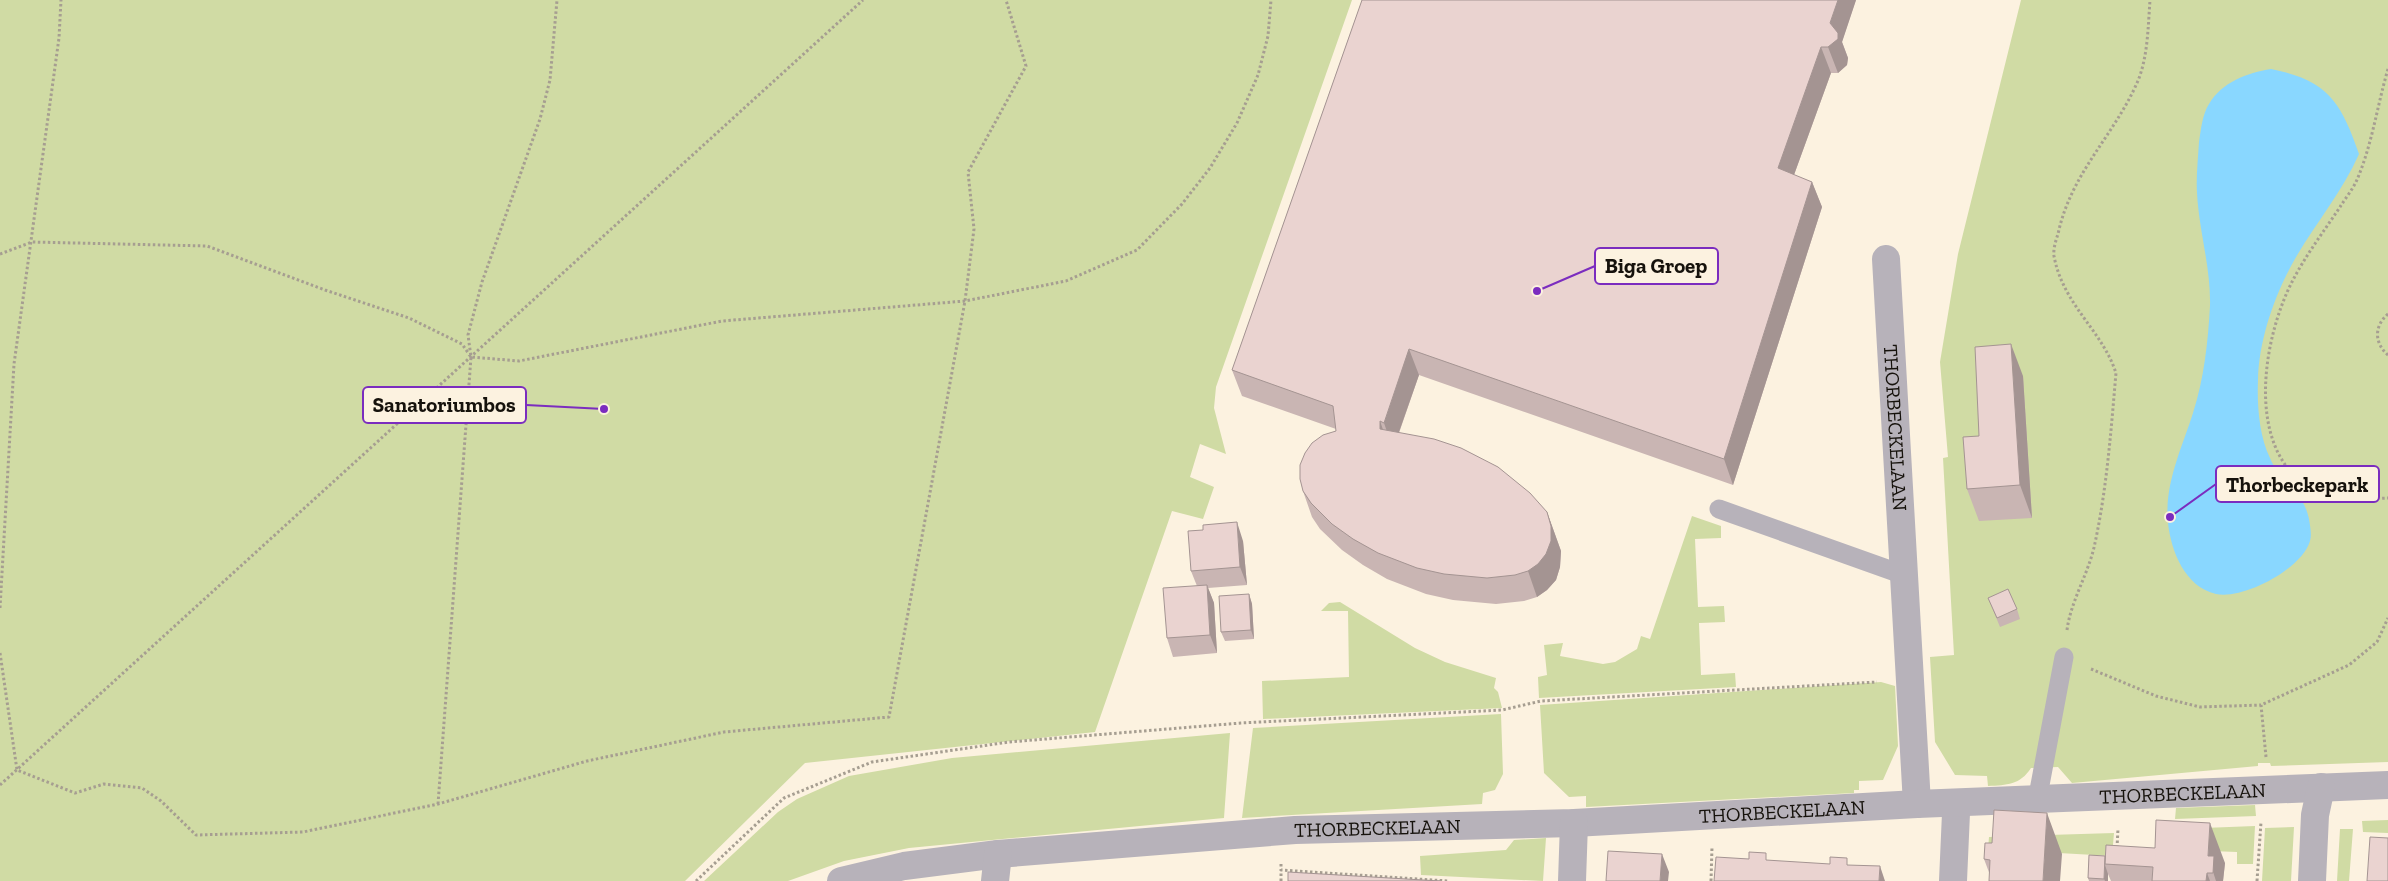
<svg xmlns="http://www.w3.org/2000/svg" width="2388" height="881" viewBox="0 0 2388 881" font-family="'Zilla Slab',serif">
<style>
.green{fill:#d0dba4}
.water{fill:#89d7ff}
.lines{fill:none;stroke-linecap:round;stroke-linejoin:round}
.path{stroke:#a69e91;stroke-width:3;stroke-dasharray:2.5 2.5;stroke-linecap:butt}
.service{stroke:#b7b2ba;stroke-width:19}
.minor{stroke:#b7b2ba;stroke-width:28}
.wall{fill:#c9b5b3}
.shaded-wall{fill:#a49492}
.building{fill:#ead3d0;stroke:#a49492}
.labels{text-anchor:middle;stroke-width:4;stroke-linejoin:round;paint-order:stroke}
.street-label{font-size:20px;fill:#16120c;stroke:#fcf2e0}
.leader{fill:none;stroke:#7b2cbf;stroke-width:2}
.callout-dot{fill:#7b2cbf;stroke:#fcf2e0;stroke-width:2}
.callout{fill:#fcf2e0;stroke:#7b2cbf;stroke-width:2}
.callout-label{font-size:21px;text-anchor:middle;font-weight:bold;fill:#16120c}
</style>
<rect width="100%" height="100%" fill="#fcf2e0"/>
<path class="green" d="M0 0H1352L1216 387 1214 408 1226 454 1200 444 1190 477 1214 487 1203 519 1172 511 1095 732 805 763 685 881H0Z
M2021 0H2388V762L2271 766 2270 763H2258V766L2072 783 2058 767 2031 768C2020 785 2007 785 1988 786L1987 776 1955 775 1935 742 1930 657 1954 655 1943 458 1948 457 1940 362 1958 254Z
M1692 516 1721 526V538L1695 539 1698 607 1724 606 1725 622 1699 623 1701 675 1735 673 1736 687 1539 698 1538 677 1547 675 1544 645 1563 643 1560 656 1603 664 1615 662 1637 649 1641 636 1650 639Z
M1340 602 1415 648 1445 662 1496 678 1494 688 1498 692 1502 708 1263 719 1262 681 1349 677 1348 611H1321L1329 603Z
M1881 682 1895 686 1898 746 1883 780 1859 781V790H1854V793L1586 807V796L1569 797 1544 773 1540 705Z
M1501 714 1503 774 1495 790 1483 793 1482 804 1242 818 1253 728Z
M1230 733 1224 818 909 848 844 861 788 881H704L778 812 797 799 849 776 952 758Z
M2255 805 2256 816 2175 819 2176 808Z
M2388 820V833L2363 832 2362 821Z
M2255 826 2253 864H2237V852L2211 851 2178 829Z
M2294 827 2291 881H2262L2265 828Z
M2340 829H2353L2349 881H2337Z
M2114 833 2112 856 1988 849 1989 837Z
M1546 838 1543 881 1421 875 1420 856 1506 850 1514 840Z"/>
<path class="water" d="M2271 69C2328 80 2341 102 2359 154 2341 195 2312 227 2291 266 2273 300 2259 341 2258 380 2257 405 2259 435 2270 458 2280 483 2303 490 2309 519 2310 526 2312 534 2310 541 2302 569 2243 600 2216 594 2185 587 2171 551 2168 523 2164 484 2182 448 2193 413 2204 379 2208 342 2210 306 2211 268 2199 231 2197 193 2196 176 2198 159 2199 142 2201 130 2202 115 2209 104 2222 82 2247 73 2271 69Z"/>
<g class="lines">
<path class="path" d="M2388 69C2377 106 2372 146 2356 182 2352 190 2345 199 2340 207 2324 231 2306 255 2293 280 2263 337 2244 448 2310 488 2330 501 2365 499 2388 498
M0 254 32 242 207 246 325 290 409 318 462 344 471 357 519 361 722 321 965 301 1066 281 1137 250 1182 204 1210 168 1237 123 1258 75 1268 36 1271 0
M2388 314C2374 326 2374 343 2388 355
M0 608 14 364 59 38 61 0
M2067 630C2071 600 2089 573 2095 543 2107 487 2111 430 2116 373 2102 330 2063 305 2054 256 2053 249 2056 240 2058 234 2071 173 2113 137 2137 83 2148 58 2148 27 2150 0
M0 653 17 770 75 793 104 784 142 788 161 801 196 835 303 832 438 804 587 761 724 732 889 717 965 301 974 229 968 172 1026 66 1006 0
M2091 669 2156 696 2200 707 2261 705
M2266 757 2261 705 2349 665 2377 642 2388 618
M0 785 863 0
M438 804 471 357 468 335 482 282 540 119 550 80 557 0
M2117 848 2118 829
M1281 864V870L1448 881
M696 881 784 798 872 762 1009 742 1241 723 1502 710 1541 701 1877 682
M1281 881V870
M1711 881 1712 847
M2257 881 2261 822"/>
<path class="service" d="M1719 509 1904 575
M2037 801 2064 657"/>
<g class="minor">
<path id="s1" d="M1886 259 1917 804"/>
<path d="M1952 803 1956 813 1953 881"/>
<path id="s2" d="M841 881 904 866 998 854 1295 830 1574 823 1917 804 2388 785"/>
<path d="M995 881 998 854"/>
<path d="M1572 881 1574 823"/>
<path d="M2312 881 2315 815 2321 787"/>
</g>
</g>
<path class="wall" d="M1362 0H1856L1842 42 1848 58 1847 65 1838 73H1831L1794 175 1812 182 1822 207 1733 485 1419 375 1399 433 1547 512 1561 551 1560 567 1556 580 1547 590 1537 597 1524 601 1496 604 1453 600 1426 594 1387 579 1363 565 1342 550 1320 529 1312 517 1303 491 1336 431V429L1242 396 1232 370Z
M2023 376 2032 518 1979 521 1967 489 1979 436Z
M1243 541 1247 585 1208 588 1214 603 1217 653 1173 657 1167 638 1197 586 1191 571Z
M1249 594 1252 604 1254 639 1225 641 1221 632Z
M1988 598 2017 609 2020 619 2000 627Z
M2062 854 1990 875 1984 859Z
M2089 855 2225 863 2223 881H2111L2108 874V881H2089L2088 878Z"/>
<path class="shaded-wall" d="M1838 0H1856L1842 42 1848 58 1847 65 1838 73 1828 47 1830 23Z
M1821 47 1831 73 1787 194 1778 168Z
M1812 182 1822 207 1733 485 1724 459Z
M2011 344 2023 376 2032 518 2020 485Z
M1409 349 1419 375 1393 449 1384 423Z
M1380 421 1389 447 1380 429Z
M1547 512 1561 551 1560 567 1556 580 1547 590 1537 597 1528 571Z
M1237 522 1243 541 1247 585 1240 567Z
M1207 585 1214 603 1217 653 1210 635Z
M1249 594 1252 604 1254 639 1251 630Z
M2047 813 2062 854 2060 881H2043Z
M2210 823 2225 863 2223 881H2216L2208 856Z
M1662 854 1669 872 1668 881H1660Z
M2105 865 2108 874V881H2105L2104 879Z
M1880 866 1885 881H1879Z
M2207 873 2210 881H2206Z"/>
<path class="building" d="M1362 0H1838L1830 23 1838 33V39L1828 47H1821L1778 168 1812 182 1724 459 1409 349 1384 423 1380 421V429L1434 439 1461 448 1498 467 1530 493 1547 512 1551 526V541L1546 554 1538 564 1528 571 1515 575 1487 578 1444 574 1417 568 1378 553 1353 539 1332 524 1311 503 1303 491 1300 479V465L1305 453 1312 443 1323 435 1336 431 1333 406 1232 370Z
M2011 344 2020 485 1967 489 1963 437 1979 436 1975 347Z
M1237 522 1240 567 1191 571 1188 531 1203 530V525Z
M1207 585 1210 635 1167 638 1163 588Z
M2008 589 2017 609 1997 618 1988 598Z
M1249 594 1251 630 1221 632 1219 596Z
M1994 810 2047 813 2043 881H1989L1990 860 1984 859 1985 843H1992Z
M2156 820 2210 823 2208 856H2214L2213 873H2207L2206 881H2152L2153 867 2105 864 2106 845 2155 848Z
M2370 837 2388 838V881H2367Z
M1608 851 1662 854 1660 881H1606Z
M1749 852 1766 853V860L1830 864V857L1847 858V865L1880 866 1879 881H1714L1716 857 1749 859Z
M2089 855 2105 856 2104 879 2088 878Z
M1288 872 1440 881H1288Z"/>
<g class="labels">
<g class="street-label">
<text dy="7" stroke="none"><textPath href="#s1" startOffset="169">THORBECKELAAN</textPath></text>
<text dy="7" stroke="none"><textPath href="#s2" startOffset="1346">THORBECKELAAN</textPath></text>
<text dy="7" stroke="none"><textPath href="#s2" startOffset="945">THORBECKELAAN</textPath></text>
<text dy="7" stroke="none"><textPath href="#s2" startOffset="540">THORBECKELAAN</textPath></text>
</g>
</g>
<path class="leader" d="M1537 291L1595 266M604 409L526 405M2170 517L2216 484"/>
<g class="callout-dot">
<circle cx="1537" cy="291" r="5"/>
<circle cx="604" cy="409" r="5"/>
<circle cx="2170" cy="517" r="5"/>
</g>
<g class="callout">
<rect x="1595" y="248" width="123" height="36" rx="5"/>
<rect x="363" y="387" width="163" height="36" rx="5"/>
<rect x="2216" y="466" width="163" height="36" rx="5"/>
</g>
<g class="callout-label">
<text x="1656" y="273">Biga Groep</text>
<text x="444" y="412">Sanatoriumbos</text>
<text x="2297" y="492">Thorbeckepark</text>
</g>
</svg>
